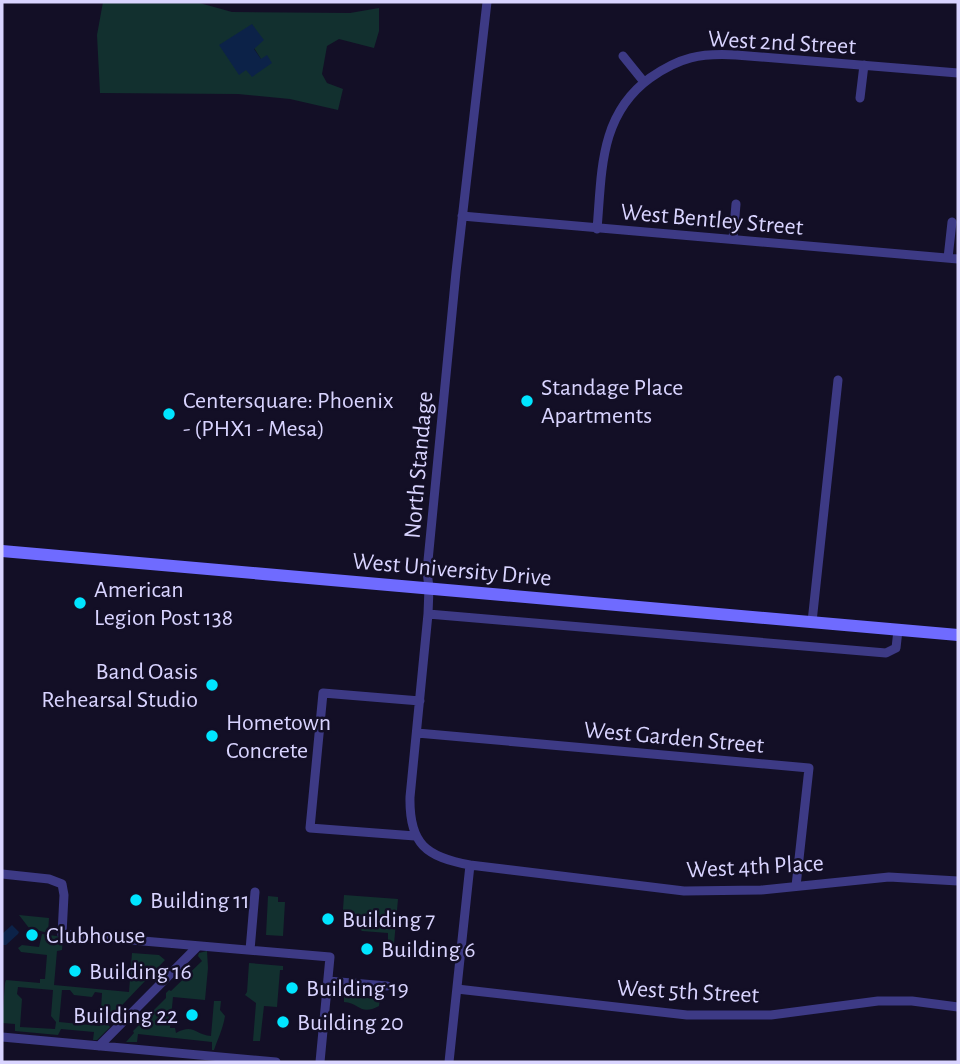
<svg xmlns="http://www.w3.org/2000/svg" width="960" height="1064" viewBox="0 0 960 1064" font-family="'Alegreya Sans',sans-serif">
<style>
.green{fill:#12302f;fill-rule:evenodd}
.water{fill:#0c2248}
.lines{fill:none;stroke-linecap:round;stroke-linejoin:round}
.street{stroke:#3d3a85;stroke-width:9}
.secondary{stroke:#6f6bff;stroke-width:12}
.poi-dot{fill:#00e5ff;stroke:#130f26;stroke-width:2.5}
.labels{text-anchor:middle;stroke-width:5;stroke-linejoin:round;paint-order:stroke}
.street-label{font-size:24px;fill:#d9d4ff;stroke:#130f26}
.poi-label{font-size:24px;fill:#d9d4ff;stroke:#130f26;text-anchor:start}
</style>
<rect width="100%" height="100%" fill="#130f26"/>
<path class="green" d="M103 2H196L232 12 350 13 379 8V31L374 48 339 39 327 46 322 74 327 83 343 89 338 110 290 99 238 94 100 93 97 35ZM252 24 254 48 261 59 246 70Z
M344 895 398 899 394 944H388V933L362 931 356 925 342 924Z
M268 896 278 897V902H285L283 936 266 935Z
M19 915 49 918 48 933 29 928Z
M42 934 63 937 62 950 57 951 54 985 129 992 132 953 159 955 165 960 106 1022 110 1027 97 1040H93L94 1032 61 1029 58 1035 15 1031V1024L2 1023 5 983 6 980 40 983V979H45L47 955 21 952 18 948 22 945 39 947ZM18 987 53 990 51 1016 56 1022 55 1029 20 1027 22 999 17 994ZM62 990H70L74 995 92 997 95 992 102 993 100 1026 59 1022Z
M207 951 208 968 205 1000 173 997 170 1028H175L176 1033C194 1023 195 1035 211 1036L214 1001H221L220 1010 225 1016C223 1029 218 1038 214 1050H212V1042L138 1034 137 1042H126L134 1033 133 1031 166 998V993L169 990 171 991 202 961 198 956 199 953Z
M249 963 283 966V970H280L277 1007 264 1006 260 1041H253L256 1003 245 995 247 992Z
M344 996 380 999 379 1006C360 1016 360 1003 344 1002Z"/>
<path class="water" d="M252 24 264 40 254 49 261 59 267 55 272 63 252 77 246 70 239 75 219 45Z
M12 925 19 932 18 934 6 945H2V934Z"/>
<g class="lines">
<path class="street" d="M623 56 644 82
M860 98 864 65
M462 216 958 259
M597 229C602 172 599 115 650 78 680 57 700 53 736 55L958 73
M733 239 736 204
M948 258 952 222
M428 614 886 653 896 648 898 630
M812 622 838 380
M417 733 809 768 796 886
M415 836 310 828 323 693 420 701
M470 865 684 891 761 890 889 877 958 881
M2 874 49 879 62 884 64 895 62 934 330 957 320 1062
M250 950 255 892
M328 981 387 986
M457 989 687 1015H771L878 1001H912L958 1007
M2 1037 276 1062
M99 1046 198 946
M449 1062 470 865C426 857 409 844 410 797L428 614 429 588 427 571 456 272 487 2"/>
<path class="secondary" d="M2 551 958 635"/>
</g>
<g class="poi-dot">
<circle cx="527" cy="401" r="7"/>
<circle cx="169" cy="414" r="7"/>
<circle cx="80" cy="603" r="7"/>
<circle cx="212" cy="685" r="7"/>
<circle cx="212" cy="736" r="7"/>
<circle cx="136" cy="900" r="7"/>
<circle cx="328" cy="919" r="7"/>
<circle cx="32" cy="935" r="7"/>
<circle cx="367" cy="949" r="7"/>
<circle cx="75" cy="971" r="7"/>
<circle cx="292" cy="988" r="7"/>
<circle cx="192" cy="1015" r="7"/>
<circle cx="283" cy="1022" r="7"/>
</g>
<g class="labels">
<g class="street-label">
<text transform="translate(782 42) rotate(3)" y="8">West 2nd Street</text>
<text transform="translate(712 219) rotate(5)" y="8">West Bentley Street</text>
<text transform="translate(418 465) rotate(-85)" y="8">North Standage</text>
<text transform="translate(452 569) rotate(5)" y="8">West University Drive</text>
<text transform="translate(674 737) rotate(5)" y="8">West Garden Street</text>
<text transform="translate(755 866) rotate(-3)" y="8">West 4th Place</text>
<text transform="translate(688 991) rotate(3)" y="8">West 5th Street</text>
</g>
<g class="poi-label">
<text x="541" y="395">Standage Place<tspan x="541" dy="28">Apartments</tspan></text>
<text x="183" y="408">Centersquare: Phoenix<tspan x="183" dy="28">- (PHX1 - Mesa)</tspan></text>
<text x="94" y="597">American<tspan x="94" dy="28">Legion Post 138</tspan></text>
<text x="198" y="679" text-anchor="end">Band Oasis<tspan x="198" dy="28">Rehearsal Studio</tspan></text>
<text x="226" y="730">Hometown<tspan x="226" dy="28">Concrete</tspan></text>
<text x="150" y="908">Building 11</text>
<text x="342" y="927">Building 7</text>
<text x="46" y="943">Clubhouse</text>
<text x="381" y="957">Building 6</text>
<text x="89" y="979">Building 16</text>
<text x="306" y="996">Building 19</text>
<text x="178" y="1023" text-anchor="end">Building 22</text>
<text x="297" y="1030">Building 20</text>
</g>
</g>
<rect width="960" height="1064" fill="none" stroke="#d9d4ff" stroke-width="7"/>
</svg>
